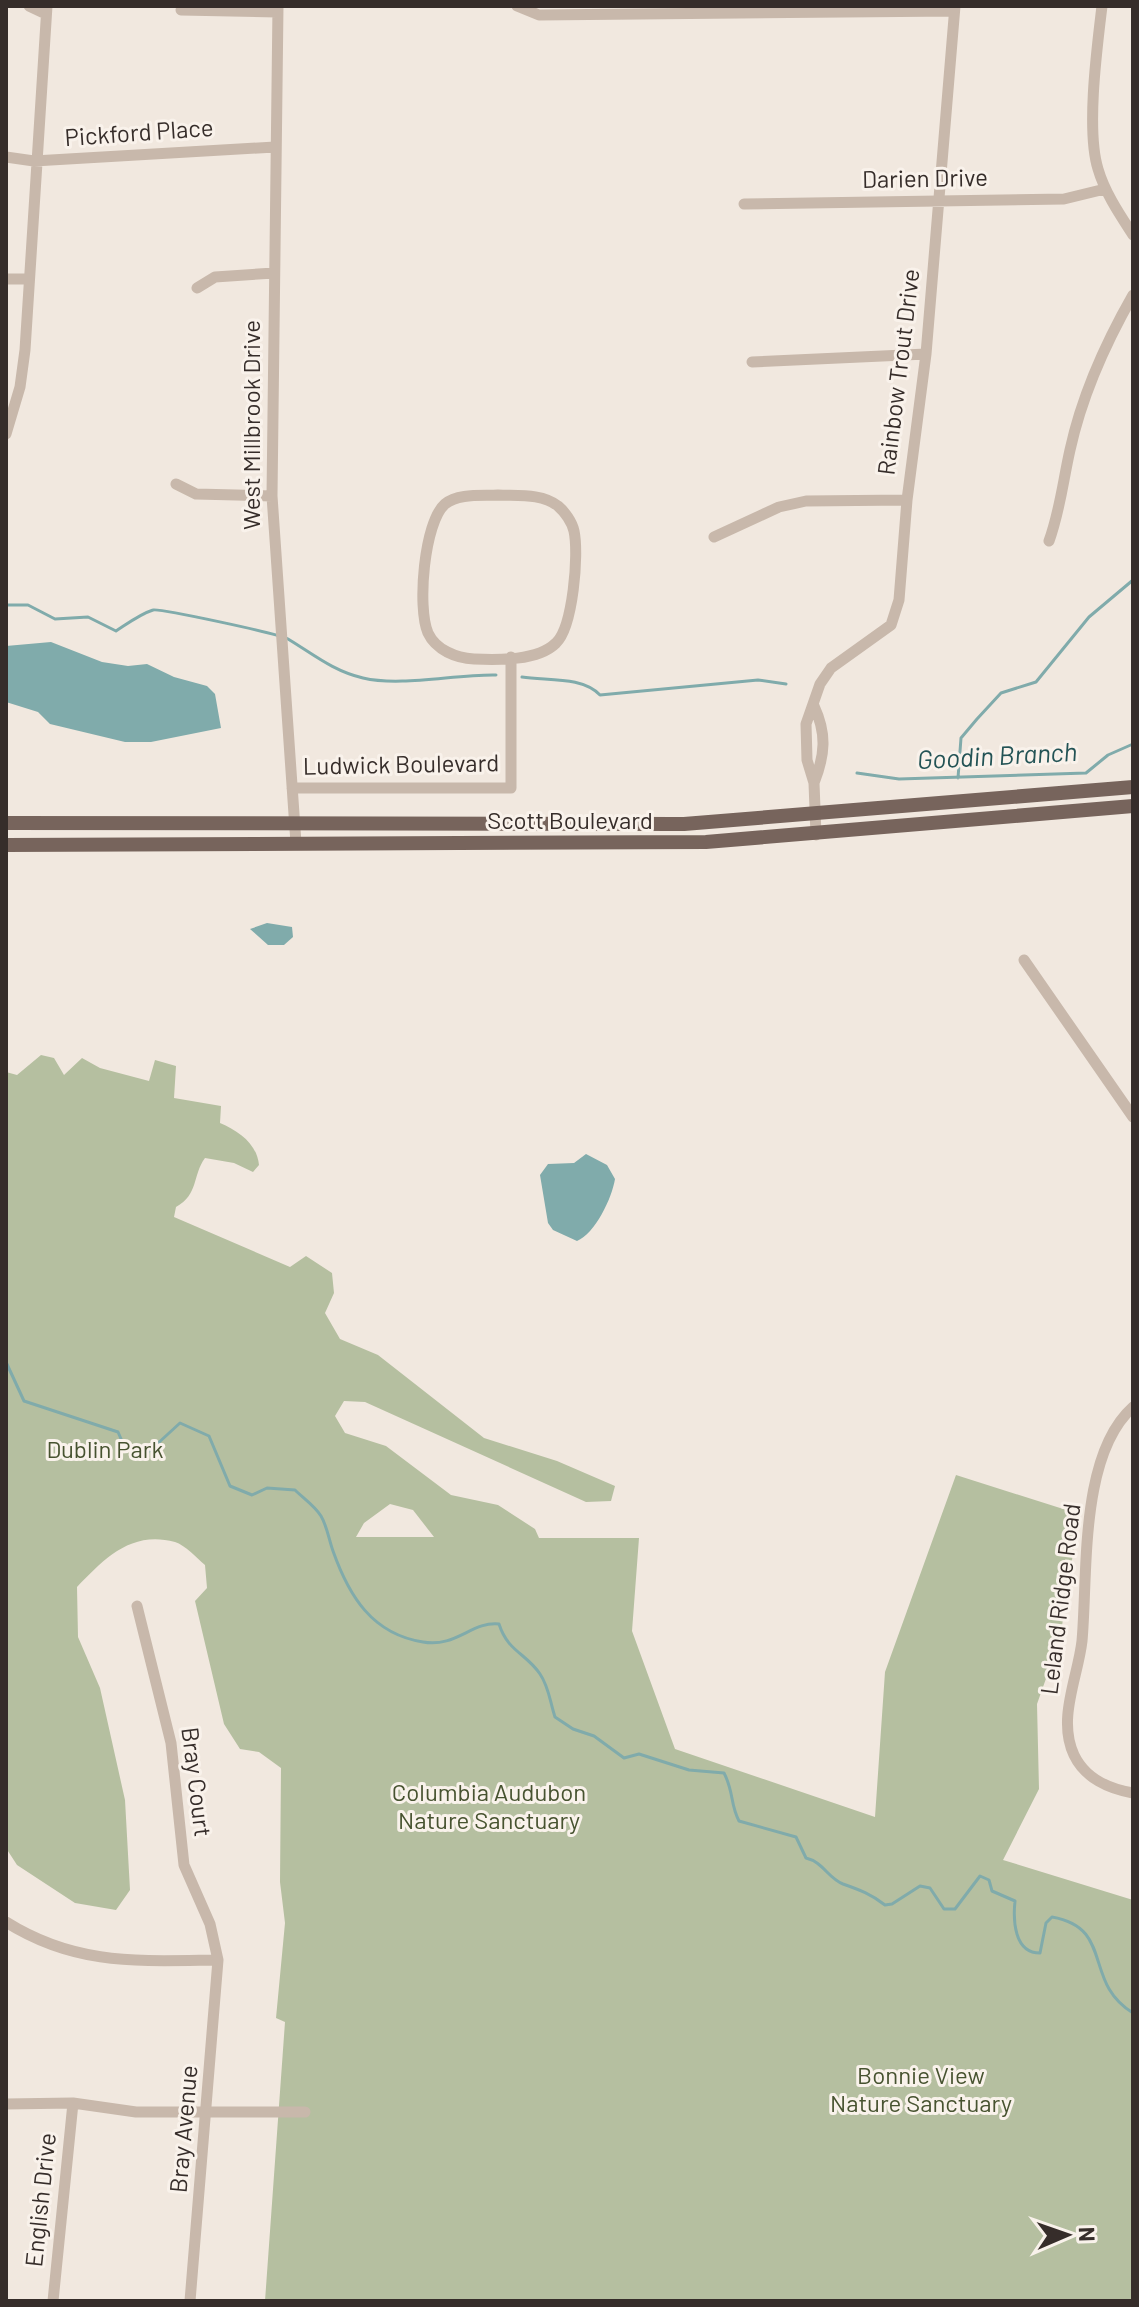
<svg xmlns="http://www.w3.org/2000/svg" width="1139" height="2307" viewBox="0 0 1139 2307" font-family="Barlow,sans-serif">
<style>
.green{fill:#b5bfa0;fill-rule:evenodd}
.water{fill:#80abab}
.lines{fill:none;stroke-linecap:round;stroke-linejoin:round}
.stream{stroke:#80abab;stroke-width:3}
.minor{stroke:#c8b8ab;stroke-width:11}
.major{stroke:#77645c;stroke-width:14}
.labels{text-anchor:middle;stroke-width:6;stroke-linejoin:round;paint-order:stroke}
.street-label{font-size:24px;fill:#362d2a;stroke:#f9f2eb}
.park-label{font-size:24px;fill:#475330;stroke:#f9f2eb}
.water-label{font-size:26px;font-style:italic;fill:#235355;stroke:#f9f2eb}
</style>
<rect width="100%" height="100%" fill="#f1e8df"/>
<path class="green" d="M41 1055 54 1058 64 1075 82 1058 100 1068 149 1081 155 1060 176 1066 174 1098 221 1106 220 1123C239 1131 257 1144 259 1165L253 1172 234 1163 205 1158C192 1176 199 1194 176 1207L174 1217 290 1267 306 1256 332 1273 334 1293 325 1313 340 1339 378 1355 484 1438 557 1461 615 1486 611 1501 586 1502 365 1402 344 1401 335 1416 345 1433 386 1446 451 1495 498 1505 535 1529 539 1538H639L632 1631 675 1749 875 1817 885 1672 956 1475 1079 1514 1060 1639 1037 1704 1039 1789 1003 1860 1133 1900V2301H265L285 2022 276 2018 285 1923 280 1882 281 1768 259 1752 240 1749 224 1724 195 1601 207 1588 205 1565C197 1558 185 1545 175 1542 131 1530 104 1559 77 1587L78 1637 100 1688 125 1800 130 1890 116 1910 75 1903 17 1865 6 1848V1072L17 1075ZM390 1504 413 1510 434 1537H356L364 1523Z"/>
<path class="water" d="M51 642 102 662 128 666 147 664 174 677 207 686 215 694 221 728 151 742H125L50 724 38 712 6 702V646Z
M267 923 292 927 293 937 284 945H268L250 929Z
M586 1154 607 1165 615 1179C612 1198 595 1234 577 1241L553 1230 548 1223 540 1175 548 1164 574 1163Z"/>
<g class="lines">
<path class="stream" d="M6 605H28L55 619 88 617 116 631C127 624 140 614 153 610 159 608 280 634 288 639 313 654 333 671 363 678 401 687 456 674 496 675
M522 677C547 681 582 676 600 695L758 680 786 684
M857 773 899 779 1086 773 1108 755 1133 744
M958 778 961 738 977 719 1001 693 1036 682 1089 617 1133 580
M6 1362 24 1401 118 1432 125 1448 144 1456 180 1423 209 1436 230 1486 252 1495 267 1488 295 1490C303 1498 315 1506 321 1516 327 1526 329 1540 333 1551 349 1596 372 1634 423 1642 456 1648 472 1621 499 1624 508 1652 526 1653 540 1674 549 1687 550 1702 555 1717L573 1729 594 1736 624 1758 639 1754 689 1770 724 1773C734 1792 730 1804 739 1821L796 1837 806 1858C823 1862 828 1878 843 1884 860 1890 871 1894 885 1905L892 1904 920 1886 930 1888 944 1909H955L980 1876 989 1880 992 1891 1015 1901C1013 1920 1014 1953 1040 1953L1046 1923 1052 1917C1115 1928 1082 1982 1133 2013"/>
<path class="minor" d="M29 6 46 14
M278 6 272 496 296 843
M517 6 539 15 954 11
M1102 6C1097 48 1086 130 1098 169 1105 193 1120 215 1133 235
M181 10 277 12
M6 157 34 161 275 147
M744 204 1064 199 1105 189
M6 279H27
M197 288 215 277 274 273
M752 362 926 354
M6 434 20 387 25 350 47 6
M176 484 196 494 272 496
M498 495C517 496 542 493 558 506 565 512 572 522 574 531 579 554 573 627 556 643 538 661 498 660 474 659 456 658 436 650 428 633 417 608 424 522 445 504 458 493 483 496 498 495Z
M714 537 779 507 806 501 907 500
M1049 541C1060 511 1063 481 1070 450 1082 395 1105 344 1133 295
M814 706C827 734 825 755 814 783
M292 788H511V657
M816 835 814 783 807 760 806 724 820 684 831 668 891 625 899 600 907 500 926 354 955 6
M1024 960 1133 1117
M1133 1407C1079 1455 1088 1574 1082 1641 1078 1677 1057 1719 1074 1755 1085 1778 1109 1789 1133 1793
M137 1606 171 1743 184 1865 210 1924 218 1960 190 2301
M6 1922C76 1966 139 1961 218 1960
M6 2104 73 2103 136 2112H305
M53 2301 73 2103"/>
<path class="major" d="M6 823 684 824 1133 787
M6 845 706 842 1133 806"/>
</g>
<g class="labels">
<g class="street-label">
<text transform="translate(139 133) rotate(-4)" y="8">Pickford Place</text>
<text transform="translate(925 179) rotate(-1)" y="8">Darien Drive</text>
<text transform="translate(899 372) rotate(-83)" y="8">Rainbow Trout Drive</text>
<text transform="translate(252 425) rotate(-90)" y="8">West Millbrook Drive</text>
<text transform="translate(401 765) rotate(-1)" y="8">Ludwick Boulevard</text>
<text x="570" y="829">Scott Boulevard</text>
<text transform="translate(1061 1599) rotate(-83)" y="8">Leland Ridge Road</text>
<text transform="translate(196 1782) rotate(83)" y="8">Bray Court</text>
<text transform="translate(184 2129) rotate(-85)" y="8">Bray Avenue</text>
<text transform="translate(41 2200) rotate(-84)" y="8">English Drive</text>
</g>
<g class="park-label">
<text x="105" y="1458">Dublin Park</text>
<text x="489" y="1801">Columbia Audubon<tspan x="489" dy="28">Nature Sanctuary</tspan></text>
<text x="921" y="2084">Bonnie View<tspan x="921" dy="28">Nature Sanctuary</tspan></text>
</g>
<g class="water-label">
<text transform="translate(997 756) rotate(-3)" y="9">Goodin Branch</text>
</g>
</g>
<rect width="1139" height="2307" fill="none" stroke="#362d2a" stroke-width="16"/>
<g transform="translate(1067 2235) rotate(88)" stroke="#f9f2eb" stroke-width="6" paint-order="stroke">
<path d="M0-6L14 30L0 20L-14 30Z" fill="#362d2a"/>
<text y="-12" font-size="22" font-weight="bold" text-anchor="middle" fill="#362d2a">N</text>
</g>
</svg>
